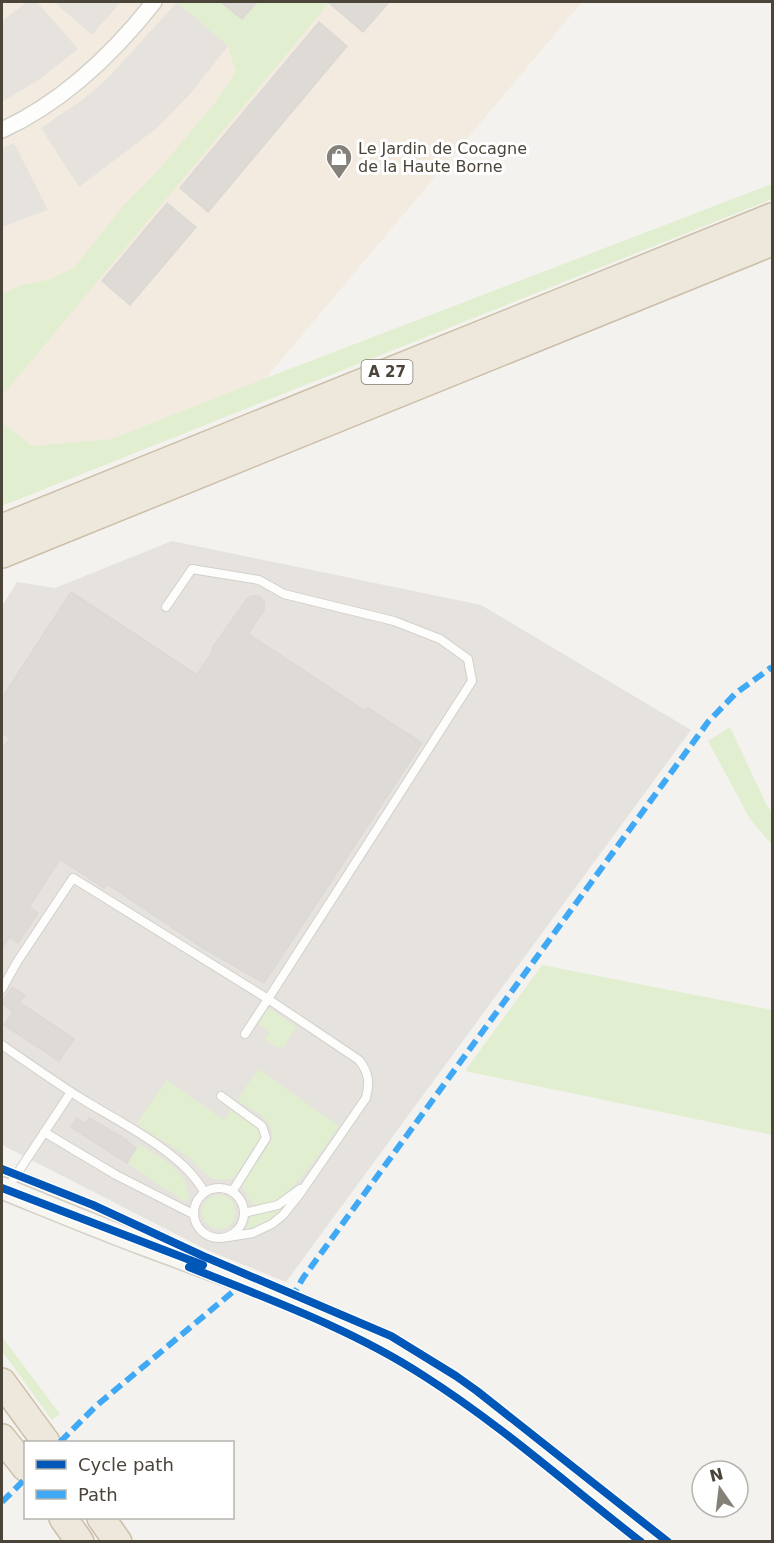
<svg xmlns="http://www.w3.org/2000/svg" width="774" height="1543" viewBox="0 0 774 1543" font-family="'DejaVu Sans',sans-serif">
	<rect width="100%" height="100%" fill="#f4f2ee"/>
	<!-- commercial -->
	<path fill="#f3ebdf" d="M2,2H582L266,378L111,439L32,446L2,422Z"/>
	<!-- industrial -->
	<path fill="#e6e2de" d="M172,541L481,605L691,730L286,1282L207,1250L2,1145V606L17,582L55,588Z"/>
	<!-- green -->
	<path fill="#e1eecf" d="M177,2H221L242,19L257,2H330L2,396V293L23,285L51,279L74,268L123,206L156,173L215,103L236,72L228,46Z
		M772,184V199L2,506V422L32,446L111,439L266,378Z
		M730,727L767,806L772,812V845L750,819L708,741Z
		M542,965L772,1010V1135L465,1071Z
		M271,1009L296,1027L284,1047H276L265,1039L270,1031L258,1024L267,1010Z
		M258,1069L339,1126C323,1147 282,1219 251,1203L242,1186L272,1139C275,1119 251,1109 237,1100Z
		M167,1080L224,1120L231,1110L260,1128L261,1136L234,1178L227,1180L212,1179L187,1156L136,1124Z
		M139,1144C161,1159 189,1169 189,1199L184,1201L127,1163Z
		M202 1212a17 17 0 1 1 34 0a17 17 0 1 1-34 0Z
		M285,1209L266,1223L246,1230L250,1216Z
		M2,1337L60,1414L52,1420L2,1351Z"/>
	<!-- parking -->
	<path fill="#e6e3df" d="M27,2H37L78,49L40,79L2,102V21Z
		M54,2H121L92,35Z
		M177,2L228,46L191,93L157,128L79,187L41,128L82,100L108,78Z
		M14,143L48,210L2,227V148Z
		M89,928L176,984L197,955L259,996L247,1018L270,1031L265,1039L273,1045L224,1120L41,991Z
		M16,1074L38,1088L41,1095V1103L18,1139L12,1136L8,1143L2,1140V1078L10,1083Z"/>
	<!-- building -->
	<path fill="#dedbd6" stroke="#dcd9d4" stroke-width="1.5" d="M221,2H257L242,19Z
		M328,2H389L363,32Z
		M319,22L347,46L208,212L180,188Z
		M167,203L196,227L130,305L102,281Z
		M71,592L197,675L214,649L212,648L247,599L251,596H259L264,601V610L248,634L365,711L367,707L422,743L264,983L203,948L107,884L104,888L60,859L29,907L38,913L18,943L9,937L2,949V747L11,739L2,733V698Z
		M12,987L25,995L19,1002L74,1039L59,1061L4,1025L13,1012L2,1003Z
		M77,1118L86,1124L89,1118L127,1140L126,1141L136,1148L127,1163L71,1127Z"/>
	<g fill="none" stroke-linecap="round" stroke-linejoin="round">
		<!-- service casing -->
		<g stroke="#d2d0cb" stroke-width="10">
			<path id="service" d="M166,607L192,569L259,580L284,594L394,621L440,639L468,659L472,681L268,999L359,1060C369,1073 370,1082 366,1098L299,1195L283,1215L272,1224L253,1233L228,1237
				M2,989L17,962L73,878L268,999L245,1034
				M2,1045C28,1063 55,1082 82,1099C119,1122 184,1153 204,1192
				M221,1096L262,1126L266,1138L232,1192
				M44,1132L116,1175L193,1214
				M194 1213a25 25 0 1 1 50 0a25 25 0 1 1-50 0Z
				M7,1189L71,1092
				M244,1213L278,1205L300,1189"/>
		</g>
		<!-- minor casing -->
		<g stroke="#d2d0cb" stroke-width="18">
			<path id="minor" d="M2,130C63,102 113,54 154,2"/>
		</g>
		<!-- secondary casing -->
		<g stroke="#d3cfc5" stroke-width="24">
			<path id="secondary" d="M2,1188C49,1207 97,1227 145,1245C233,1278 322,1308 404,1355C494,1407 574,1477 655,1542"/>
		</g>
		<!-- motorway casing -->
		<g stroke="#ccbfa9" stroke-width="30">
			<path id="motorway" d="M2,528L772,217
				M2,554L772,242
				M2,1382L46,1442
				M2,1438L26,1468
				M63,1518L80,1542
				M101,1518L118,1542"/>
		</g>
		<!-- service -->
		<use href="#service" stroke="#fdfdfc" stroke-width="8"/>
		<!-- minor -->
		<use href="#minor" stroke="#fdfdfc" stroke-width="15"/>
		<!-- secondary -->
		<use href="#secondary" stroke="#f7f6f1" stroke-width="21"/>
		<!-- motorway -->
		<use href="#motorway" stroke="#ede8db" stroke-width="27"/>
		<!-- quiet -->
		<path stroke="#3fa9f5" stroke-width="6" stroke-dasharray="12 6" stroke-linecap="butt" d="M291,1299L303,1278L708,722L736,693L772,667
			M60,1442L96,1406L241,1285
			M2,1502L26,1478"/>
		<!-- cycleway casing -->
		<g stroke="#fff" stroke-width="11">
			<path id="cycleway" d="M2,1169L93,1205L203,1256L391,1336L456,1376L477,1391L668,1542
				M2,1188L203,1265
				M189,1267C268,1299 352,1329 424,1376C501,1425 569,1486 641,1542"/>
		</g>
		<!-- cycleway -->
		<use href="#cycleway" stroke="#0057b8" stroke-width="8"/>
	</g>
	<!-- icons -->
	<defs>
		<g id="shop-pin" transform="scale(1.35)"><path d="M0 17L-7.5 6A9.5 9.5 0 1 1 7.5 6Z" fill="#868178" stroke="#fff"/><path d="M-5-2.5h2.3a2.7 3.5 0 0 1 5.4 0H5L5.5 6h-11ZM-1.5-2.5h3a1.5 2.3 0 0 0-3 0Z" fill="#fff"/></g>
	</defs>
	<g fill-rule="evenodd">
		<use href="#shop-pin" x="339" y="157"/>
	</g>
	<g text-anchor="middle" stroke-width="6" stroke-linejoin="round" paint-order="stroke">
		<!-- shield labels -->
		<rect fill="#fff" stroke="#817c74" stroke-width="1.5" x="361.5" y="360" width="51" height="24" rx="4.5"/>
		<g font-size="15" font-weight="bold" fill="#4b4439">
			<text x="387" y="377">A 27</text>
		</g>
		<!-- poi labels -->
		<g font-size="16" fill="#4b4439" stroke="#fff" text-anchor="start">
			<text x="358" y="154">Le Jardin de Cocagne<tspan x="358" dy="18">de la Haute Borne</tspan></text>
		</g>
	</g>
	<!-- border -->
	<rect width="774" height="1543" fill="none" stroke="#4b4439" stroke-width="6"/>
	<!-- legend -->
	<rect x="24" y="1441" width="210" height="78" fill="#ffffff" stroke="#b7b4b0" stroke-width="1.5"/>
	<rect x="36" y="1460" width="30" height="9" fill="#0057b8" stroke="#b7b4b0" stroke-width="1.5"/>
	<text x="78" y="1471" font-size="18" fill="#4b4439">Cycle path</text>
	<rect x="36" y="1490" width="30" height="9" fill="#3fa9f5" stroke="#b7b4b0" stroke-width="1.5"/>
	<text x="78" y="1501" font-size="18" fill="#4b4439">Path</text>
	<!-- north arrow -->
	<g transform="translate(720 1489) rotate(346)"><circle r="28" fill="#ffffff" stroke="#b7b4b0" stroke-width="1.5"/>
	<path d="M0-4.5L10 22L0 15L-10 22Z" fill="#868178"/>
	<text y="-9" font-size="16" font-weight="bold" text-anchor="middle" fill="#4b4439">N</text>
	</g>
</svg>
